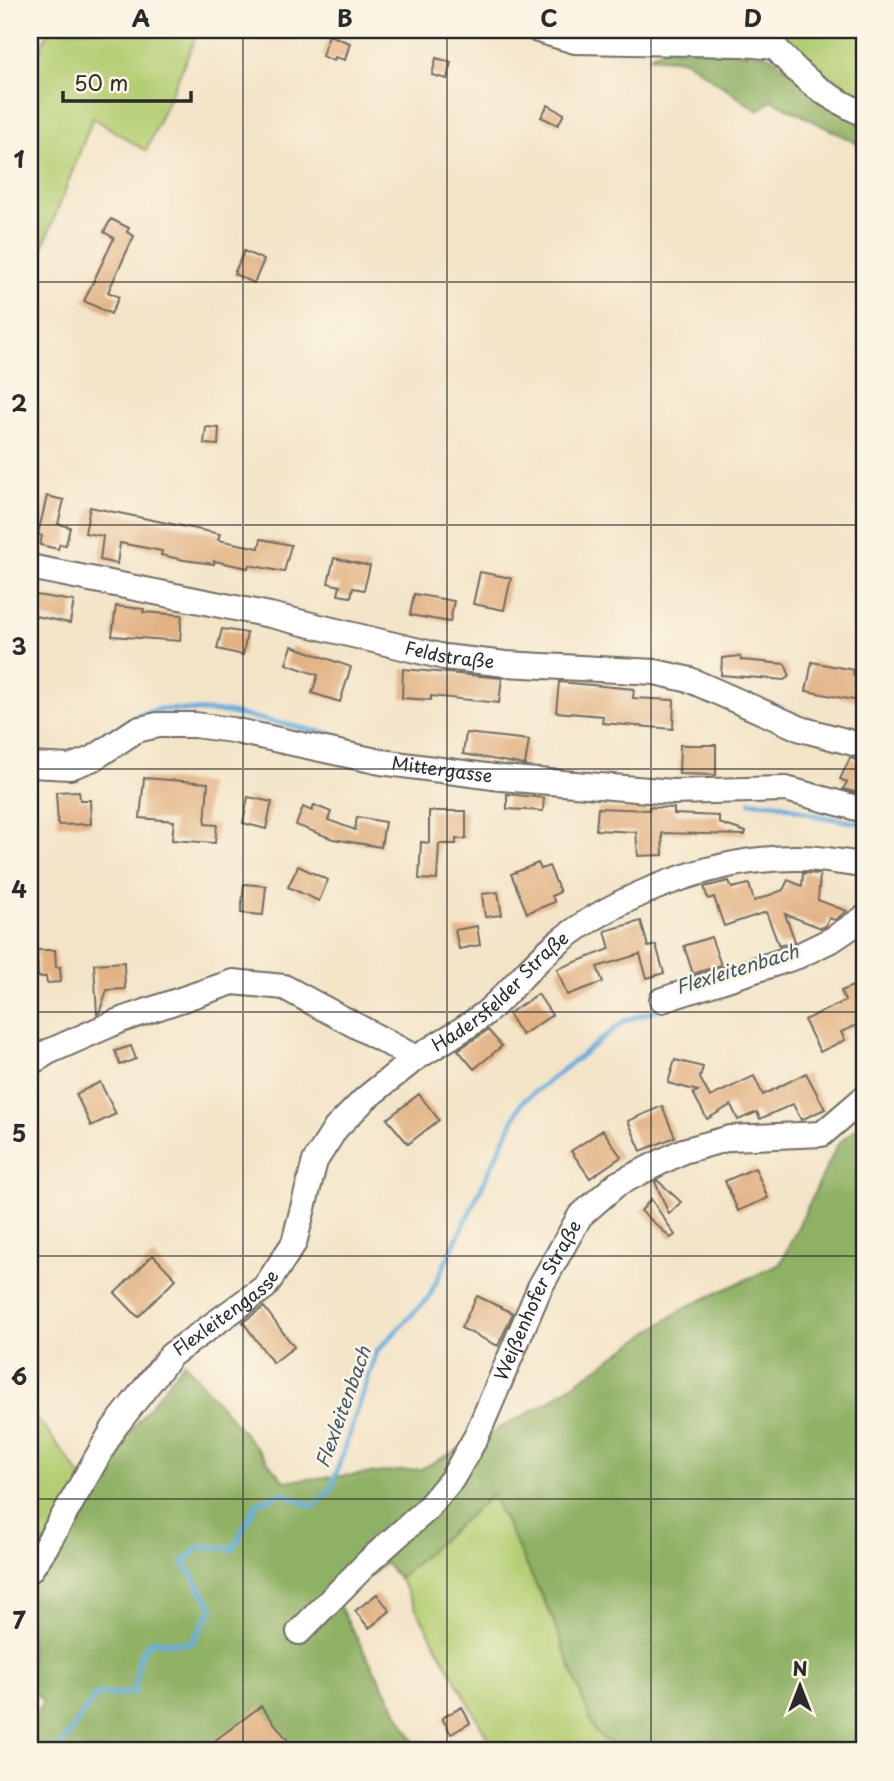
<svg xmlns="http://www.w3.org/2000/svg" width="894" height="1781" viewBox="0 0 894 1781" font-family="'Playpen Sans',sans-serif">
	<rect width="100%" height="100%" fill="#fcf5e5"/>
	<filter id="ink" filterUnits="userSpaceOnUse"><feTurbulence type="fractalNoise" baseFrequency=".0143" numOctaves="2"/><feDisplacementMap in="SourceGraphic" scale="14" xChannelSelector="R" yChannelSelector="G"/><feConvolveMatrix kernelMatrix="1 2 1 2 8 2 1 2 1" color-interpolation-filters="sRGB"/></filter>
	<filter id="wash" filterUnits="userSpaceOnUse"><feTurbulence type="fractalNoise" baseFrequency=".00686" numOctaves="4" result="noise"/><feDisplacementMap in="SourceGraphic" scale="28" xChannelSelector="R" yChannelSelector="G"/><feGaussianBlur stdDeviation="1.57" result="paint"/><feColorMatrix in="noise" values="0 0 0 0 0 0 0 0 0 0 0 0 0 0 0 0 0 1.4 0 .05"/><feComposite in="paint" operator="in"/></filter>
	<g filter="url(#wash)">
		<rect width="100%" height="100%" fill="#f3e4c7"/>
		<!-- green -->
		<path fill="#b4ce73" stroke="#707c4f" stroke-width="2" d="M49,30H199L146,151L93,118L30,281V69Z
			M786,30H864V109L827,88L785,46Z
			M30,1409L88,1485L43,1546L30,1547Z
			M492,1494L551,1615L595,1732L620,1751H495L399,1578Z"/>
		<!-- forest -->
		<path fill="#8fb165" stroke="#5d6e48" stroke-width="2" d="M665,47L768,55L864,121V147L772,100L758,111L685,60L649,57Z
			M864,1122V1751H620L595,1732L551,1615L492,1495L399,1578L385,1563L338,1604L419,1751H30V1725L43,1702L30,1687V1547L43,1545L184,1362L284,1481L421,1469L542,1406L684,1308L780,1264L838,1144Z"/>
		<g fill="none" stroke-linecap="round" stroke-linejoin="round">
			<!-- stream -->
			<path stroke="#67afde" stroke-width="5" d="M81,751L137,716L159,709L226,712L340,736
				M750,802L776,803L818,816L864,824
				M57,1751L96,1695L134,1693L140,1655L151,1641L191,1644L213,1608L183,1562L202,1546L233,1549L256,1504L282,1493L313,1507L331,1489L377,1351L429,1297L522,1102L626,1020L661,1009"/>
		</g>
		<g id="blocks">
			<!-- building -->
			<path fill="#e2b284" d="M329,35L350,43L345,60L335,57L334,61L322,56Z
				M436,58L451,62L447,79L432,75Z
				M548,105L564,114L558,125L541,117Z
				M111,219L129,228L127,232L134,236L108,292L119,297L111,314L84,301L114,238L104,232Z
				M244,251L264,260L254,283L234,274Z
				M206,427L219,428L218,445L204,444Z
				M47,496L64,500L58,524L70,527L66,545L60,544L58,549L40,545L42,536L38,534Z
				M90,507L220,534L218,540L259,548L261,539L291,545L284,572L249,565L248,568L214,561V564L184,560L161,555L162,551L120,543L117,564L100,560L103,536L85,533Z
				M334,558L370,566L364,590L353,588L351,597L338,595L340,586L328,583Z
				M480,572L511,578L504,610L473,604Z
				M30,594L74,601L70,623L30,615Z
				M414,594L454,601L450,622L410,615Z
				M116,606L144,609L143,612L182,615L180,641L112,636Z
				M222,629L247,633L243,655L217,649Z
				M292,646L351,667L340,702L312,693L318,675L286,664Z
				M740,656L741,660L785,664L790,676L784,680L721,675L722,658Z
				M812,662L854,670L853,675L864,678V702L806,691Z
				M403,669L502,678L499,703L431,696V700L402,698Z
				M559,682L634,689L633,698L674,700L673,729L602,723L603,716L556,712Z
				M466,733L529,740L525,765L463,754Z
				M680,745H716V775L679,774Z
				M850,758L864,762V790L862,794L843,789L847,782L840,779Z
				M144,778L208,783L205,824L217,825L215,843L172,840L174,821L140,818Z
				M79,791L80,800H90L91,824L58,825L56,792Z
				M507,794L544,798L543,811L507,809Z
				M248,797L272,802L266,829L243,823Z
				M314,805L331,812L328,820L355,830L357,817L385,822L381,847L333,839L296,825L303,807L312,811Z
				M649,807L674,808V814L719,816V823L746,832L745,835L662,833L663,855L638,856L636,832L596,830L598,808L649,810Z
				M429,811H466V839H456V844H439L437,880L419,879L421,842L429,843Z
				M538,863L541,869L549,866L560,892L552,896L555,902L527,913L511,874Z
				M298,866L328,880L319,901L288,887Z
				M803,873L820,874L818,900L847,911L835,920L829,918L826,926L821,928L785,914L795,941L779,946L766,912L724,926L714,897L708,899L704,887L729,881L732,888L749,884L754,901L783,890L788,880L802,886Z
				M244,884L266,886L263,915L241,913Z
				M498,892L502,915L485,917L482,894Z
				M641,921L648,947L656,945L664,973L647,978L640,954L597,967L603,982L567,995L557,969L610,949L605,931Z
				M477,926L480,945L459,949L455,930Z
				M711,937L721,965L693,974L684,946Z
				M37,950H55L56,967H60L61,982L47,983L46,977H38Z
				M124,962L125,989L107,990L99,1013L97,1014L94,964Z
				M864,981V1022L841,1032L845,1040L820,1052L804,1020L845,1001L841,991Z
				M538,994L552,1015L522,1035L508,1014Z
				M488,1030L502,1046L474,1069L458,1050Z
				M131,1046L136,1059L120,1065L115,1051Z
				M675,1060L703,1067L700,1078L710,1097L754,1076L763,1095L806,1073L825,1109L801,1120L793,1104L760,1119L757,1112L738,1120L731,1105L707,1119L693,1093L698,1091L668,1083Z
				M100,1082L116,1114L91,1126L76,1094Z
				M419,1094L439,1120L408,1144L387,1119Z
				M662,1106L675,1137L641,1151L628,1121Z
				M603,1130L621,1157L590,1178L571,1151Z
				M755,1168L768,1198L738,1211L725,1181Z
				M657,1180L681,1202L669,1214L655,1182Z
				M651,1199L675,1235L671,1238L641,1211Z
				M153,1255L176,1279L138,1317L115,1293Z
				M477,1296L513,1313L498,1346L461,1328Z
				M264,1307L294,1347L273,1363L243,1322Z
				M377,1594L390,1611L369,1628L355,1611Z
				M261,1706L296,1751H201Z
				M462,1707L470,1723L451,1734L442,1718Z"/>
		</g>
	</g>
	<g filter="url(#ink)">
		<use href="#blocks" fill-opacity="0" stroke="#716c62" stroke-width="2"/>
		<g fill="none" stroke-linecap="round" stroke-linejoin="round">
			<!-- minor casing -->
			<g stroke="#716c62" stroke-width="28">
				<g id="minor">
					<path d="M538,30L575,41L743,44L775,47C804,81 825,96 864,114"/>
					<path id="s1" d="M30,567L270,615L444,657L506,664L655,672L690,680L801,729L864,746"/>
					<path id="s2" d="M30,765L70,767L94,758L136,730L158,725H195L232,730L381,762L501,778L673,792L786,789L864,810"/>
					<path d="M662,1000L798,956L833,939L864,918"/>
					<path id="s3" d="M30,1063L48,1052L121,1020L233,982L284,987L416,1058C438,1044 462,1031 483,1015C509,994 529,966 555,945C618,894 719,856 801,858C822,858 843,863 864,865"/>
					<path id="s4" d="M30,1570L45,1548L114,1428L171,1355L265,1287L294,1243L315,1161L336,1128L366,1098L416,1058"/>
					<path id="s5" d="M299,1632L369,1561L425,1511L452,1479L476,1437L540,1287L580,1216L617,1184L683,1151L730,1138L822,1134L864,1098"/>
				</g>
			</g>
			<!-- minor -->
			<use href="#minor" stroke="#fff" stroke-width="24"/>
		</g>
	</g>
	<!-- grid -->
	<path fill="none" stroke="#2b2b2b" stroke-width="2" stroke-opacity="0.55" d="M243,30V1751M447,30V1751M651,30V1751M30,282H864M30,525H864M30,769H864M30,1012H864M30,1256H864M30,1499H864"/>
	<g text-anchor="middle" stroke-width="5" stroke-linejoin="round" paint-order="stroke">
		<!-- street labels -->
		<g font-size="18" fill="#2b2b2b" stroke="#fcf5e5">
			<text dy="6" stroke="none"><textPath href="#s1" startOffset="429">Feldstraße</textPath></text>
			<text dy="6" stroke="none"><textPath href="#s2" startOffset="427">Mittergasse</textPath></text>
			<text dy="6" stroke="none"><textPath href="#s3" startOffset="528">Hadersfelder Straße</textPath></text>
			<text dy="6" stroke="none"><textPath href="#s5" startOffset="415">Weißenhofer Straße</textPath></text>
			<text dy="6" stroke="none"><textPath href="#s4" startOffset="327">Flexleitengasse</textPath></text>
		</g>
		<!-- water labels -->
		<g font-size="19" font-style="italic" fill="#40596a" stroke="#fcf5e5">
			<text transform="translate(737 969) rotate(-17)" y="7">Flexleitenbach</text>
			<text transform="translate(343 1407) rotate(-70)" y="7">Flexleitenbach</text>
		</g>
	</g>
	<!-- margin -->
	<rect width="894" height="1781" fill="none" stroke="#fcf5e5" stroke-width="77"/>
	<!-- north arrow -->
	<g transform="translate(800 1686)" stroke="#fcf5e5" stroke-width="5" paint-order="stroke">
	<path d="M0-5L12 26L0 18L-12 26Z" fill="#2b2b2b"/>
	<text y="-10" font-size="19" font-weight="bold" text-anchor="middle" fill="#2b2b2b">N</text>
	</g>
	<!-- scale -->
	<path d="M63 91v10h128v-10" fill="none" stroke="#2b2b2b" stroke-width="3.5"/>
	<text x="74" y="91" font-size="21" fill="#2b2b2b" stroke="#fcf5e5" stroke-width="5" paint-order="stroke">50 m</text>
	<rect x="38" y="38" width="818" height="1704" fill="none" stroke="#2b2b2b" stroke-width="2.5"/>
	<g font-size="23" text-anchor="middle" font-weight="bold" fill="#2b2b2b">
		<text x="141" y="27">A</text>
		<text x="345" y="27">B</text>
		<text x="549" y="27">C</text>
		<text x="753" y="27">D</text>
		<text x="19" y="168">1</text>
		<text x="19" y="412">2</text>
		<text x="19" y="655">3</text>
		<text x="19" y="898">4</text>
		<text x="19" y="1142">5</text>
		<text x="19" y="1385">6</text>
		<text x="19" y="1629">7</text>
	</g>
</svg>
